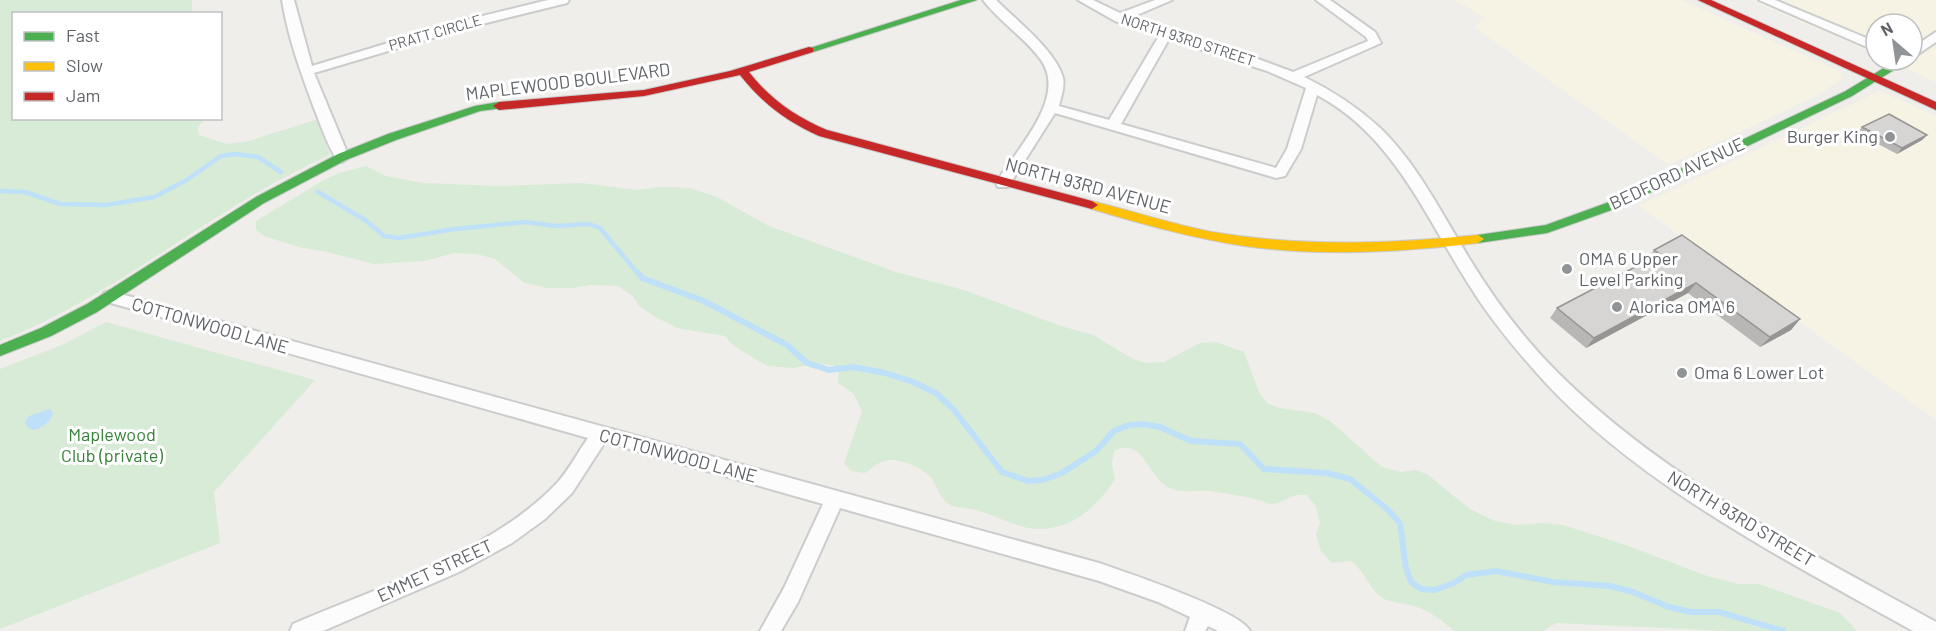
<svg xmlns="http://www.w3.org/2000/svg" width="1936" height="631" viewBox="0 0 1936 631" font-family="Barlow,sans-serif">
	<rect width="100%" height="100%" fill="#efeeea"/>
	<!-- commercial -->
	<path fill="#f7f3e4" d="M1454,0H1681L1841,72L1842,79L1814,97L1669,165L1474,27L1485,17Z
		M1751,0H1936V82L1889,60H1912V24H1876V54Z
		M1880,91L1936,116V420L1639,206Z"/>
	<!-- green -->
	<path fill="#d8ebd6" d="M0,0H192V13L14,14V118L205,119L198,127L199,135L226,144L245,142L318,119L330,155C214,206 119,295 0,341Z
		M366,166L386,176L423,183L498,186L581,183L637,190L659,187L691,188L717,197L769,226L896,272L964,290L1061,326L1093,335L1133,359L1146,363L1164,362L1200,343L1216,342L1244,352L1259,392L1267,403L1279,408L1315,413L1330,421L1382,467L1401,472L1416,470L1428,475L1470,509L1495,521L1517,525L1541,523L1563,525L1626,545L1707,576L1739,584H1759L1840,613L1857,631H1727L1556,623L1543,631H1454C1442,620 1429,611 1414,606C1403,602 1391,604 1381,597C1369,588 1364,570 1351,561L1332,563L1321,551L1316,534L1320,523L1316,507L1307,495C1291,493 1287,502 1272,504C1268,504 1263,501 1259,500C1243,496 1226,493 1209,491C1197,490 1184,493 1172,489C1148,481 1145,435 1114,451L1112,463L1115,479C1098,506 1072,530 1037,529C1018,528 998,517 980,511C970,507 958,510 949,504C939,498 938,486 931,478C922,467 897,457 884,461C877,463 871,469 865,473L851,471L844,463L862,412L854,394L838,383L839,373L833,365L816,364L793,368L767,366L734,346L725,336L677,328L652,315L639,306L633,296L618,286L591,285L572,288H546L523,282L495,259L477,254L454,253L425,261L374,264L323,251L302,248L264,236L256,230V221L324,180L339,173Z
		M106,322L315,380L214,492L220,543L0,629V369L64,344Z"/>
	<!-- water -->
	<path fill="#bfe0f9" d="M50,409L53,413C51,424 30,439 25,422L29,416Z"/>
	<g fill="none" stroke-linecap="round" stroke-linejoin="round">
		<!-- stream-far1 -->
		<path stroke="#bfe0f9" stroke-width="4.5" d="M0,191L25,192L60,204L106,205L154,197L185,181L221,156L235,154L258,157L281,172
			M318,192L365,220L384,236L399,238L455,229L525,222L556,226L589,224L600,228L639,275"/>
		<!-- stream -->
		<path stroke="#bfe0f9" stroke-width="6" d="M638,273L642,278L704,301L787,345L807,363L829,370L853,367L885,373L913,382L936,393L954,410L1002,472L1028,481L1043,480L1062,473L1096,451L1114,431L1129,425L1143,424L1160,427L1191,441L1240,444L1264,469L1327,473L1350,479L1386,508L1400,523L1406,569L1411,582L1421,589L1435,590L1454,583L1466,575L1496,571L1553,582L1610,586L1633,592L1669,607L1691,612H1719L1783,631"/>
		<!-- street casing -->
		<g stroke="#cbcccc" stroke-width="4">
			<path id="street" d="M282,0H294L312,66L458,22L548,0H569L567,3L466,28L314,73L349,157L342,162L337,160C327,144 321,126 314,108C301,73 288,38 282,0Z
				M983,0H996C1016,20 1056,51 1063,78C1065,87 1061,97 1059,106L1109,120L1159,36L1115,21L1078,0H1093L1120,13L1155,0H1172L1130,18L1247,55L1293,72L1368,41L1366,37L1316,0H1330L1375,32L1381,43L1304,77C1331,90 1356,106 1379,127C1417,163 1442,214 1469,258C1494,299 1523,338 1558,373C1666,480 1804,549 1936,622V631H1913C1788,561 1641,487 1543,380C1518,352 1493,323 1473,291C1427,221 1395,136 1317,95L1301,149L1285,176L1276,178L1055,113L1008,187H998L996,183C1015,151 1068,98 1041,60C1025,38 1000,22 983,0ZM1169,39L1267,71L1306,88L1287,149L1276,168L1121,124Z
				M1759,0H1775L1876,42V51Z
				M1936,32V42L1912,58V48Z
				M110,291L1099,563C1125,572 1242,611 1250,631H1218L1208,626L1205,631H1185L1190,617L1158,602L1099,581L840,508L798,602L781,631H760L784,588L823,504L605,442L572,493L545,519L512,543L459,572L323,631H290L293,624C379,587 492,552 557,483C569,470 578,452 588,438L104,301L102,297L104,293Z"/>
		</g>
		<!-- fast casing -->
		<g stroke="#cacacb" stroke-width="2">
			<path id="fast" d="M961,0H977L813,52H805L804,50Z
				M1897,60H1910L1852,96L1620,207L1547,233L1478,243L1472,239L1478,235L1546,225L1612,201L1844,92Z
				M499,102L505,106L503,108L480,111L396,140L346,160L264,203L97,312L51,336L0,356V345L41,328L87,304L256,197L338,154L388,134L475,106Z"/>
		</g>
		<!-- slow casing -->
		<g stroke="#cacacb" stroke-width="2">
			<path id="slow" d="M1092,201C1132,211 1172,224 1212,232C1301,247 1389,244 1478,235L1484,239L1478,243C1400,252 1322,257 1244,246C1191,238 1139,223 1088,208L1086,205L1088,202Z"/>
		</g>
		<!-- jam casing -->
		<g stroke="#cacacb" stroke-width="2">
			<path id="jam" d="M1698,0H1711L1936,102V110Z
				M809,47L813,48V52L749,72C770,99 796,117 827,130L1092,201L1098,205L1092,209L819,136C787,122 762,103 740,75L644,96L499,110L493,106L499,102L644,90L730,71Z"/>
		</g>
		<!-- street -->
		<use href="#street" fill="#fdfcfc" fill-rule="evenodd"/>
		<!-- fast -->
		<use href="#fast" fill="#4caf50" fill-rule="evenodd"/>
		<!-- slow -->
		<use href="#slow" fill="#ffc107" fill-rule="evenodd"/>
		<!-- jam -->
		<use href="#jam" fill="#c62828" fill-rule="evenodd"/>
	</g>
	<!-- wall -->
	<path fill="#b8b7b5" d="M1862,127L1927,135L1922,140L1897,154L1857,133Z
		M1654,250L1800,319L1791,330L1760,347L1688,293L1586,348L1550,318L1557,308L1647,261H1646Z"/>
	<!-- shaded-wall -->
	<path fill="#969594" d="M1927,135L1922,140L1897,154L1902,148Z
		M1696,283L1688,293L1586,348L1594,338Z
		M1800,319L1791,330L1760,347L1770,337Z"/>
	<!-- building -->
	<path fill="#d6d5d3" stroke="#969594" stroke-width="1.5" d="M1889,114L1927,135L1902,148L1862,127Z
		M1682,235L1800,319L1770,337L1696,283L1594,338L1557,308L1660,254L1654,250Z"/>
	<!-- markers -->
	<g fill="#919496" stroke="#fff" stroke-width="2">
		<circle cx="1890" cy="137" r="6"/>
		<circle cx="1567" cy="269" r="6"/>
		<circle cx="1617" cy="307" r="6"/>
		<circle cx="1682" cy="373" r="6"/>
	</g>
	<g text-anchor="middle" stroke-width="6" stroke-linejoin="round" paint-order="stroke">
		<!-- far-street labels -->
		<g font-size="15" fill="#5f6368" stroke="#fff">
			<text transform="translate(435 33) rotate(-16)" y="5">PRATT CIRCLE</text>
			<text transform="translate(1188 40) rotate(18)" y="5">NORTH 93RD STREET</text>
		</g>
		<!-- street labels -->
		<g font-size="18" fill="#5f6368" stroke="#fff">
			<text transform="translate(568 82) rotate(-7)" y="6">MAPLEWOOD BOULEVARD</text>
			<text transform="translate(1677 174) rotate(-25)" y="6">BEDFORD AVENUE</text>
			<text transform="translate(1088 186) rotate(15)" y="6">NORTH 93RD AVENUE</text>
			<text transform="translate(210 326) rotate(16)" y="6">COTTONWOOD LANE</text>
			<text transform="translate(678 456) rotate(15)" y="6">COTTONWOOD LANE</text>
			<text transform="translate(1741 519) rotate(31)" y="6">NORTH 93RD STREET</text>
			<text transform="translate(435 571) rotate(-25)" y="6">EMMET STREET</text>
		</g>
		<!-- poi labels -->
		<g font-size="18" fill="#5f6368" stroke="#fff" text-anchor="start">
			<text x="1878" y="143" text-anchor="end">Burger King</text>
			<text x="1579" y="265">OMA 6 Upper<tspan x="1579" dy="21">Level Parking</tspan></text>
			<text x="1629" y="313">Alorica OMA 6</text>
			<text x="1694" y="379">Oma 6 Lower Lot</text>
		</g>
		<!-- park labels -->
		<g font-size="18" fill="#348238" stroke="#fff">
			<text x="112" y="441">Maplewood<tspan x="112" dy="21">Club (private)</tspan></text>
		</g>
	</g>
	<!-- legend -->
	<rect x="12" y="12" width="210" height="108" fill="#ffffff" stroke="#bfc1c3" stroke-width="1.5"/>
	<rect x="24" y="32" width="30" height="9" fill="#4caf50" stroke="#bfc1c3" stroke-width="1.5"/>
	<text x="66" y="42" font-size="18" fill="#5f6368">Fast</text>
	<rect x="24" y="62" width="30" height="9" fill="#ffc107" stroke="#bfc1c3" stroke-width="1.5"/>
	<text x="66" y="72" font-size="18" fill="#5f6368">Slow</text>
	<rect x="24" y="92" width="30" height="9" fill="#c62828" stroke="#bfc1c3" stroke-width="1.5"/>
	<text x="66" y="102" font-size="18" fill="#5f6368">Jam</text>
	<!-- north arrow -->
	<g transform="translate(1894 42) rotate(331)"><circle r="28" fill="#ffffff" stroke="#bfc1c3" stroke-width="1.5"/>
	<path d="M0-4.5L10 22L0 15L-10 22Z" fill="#919496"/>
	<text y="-9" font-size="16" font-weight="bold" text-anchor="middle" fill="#5f6368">N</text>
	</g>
</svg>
